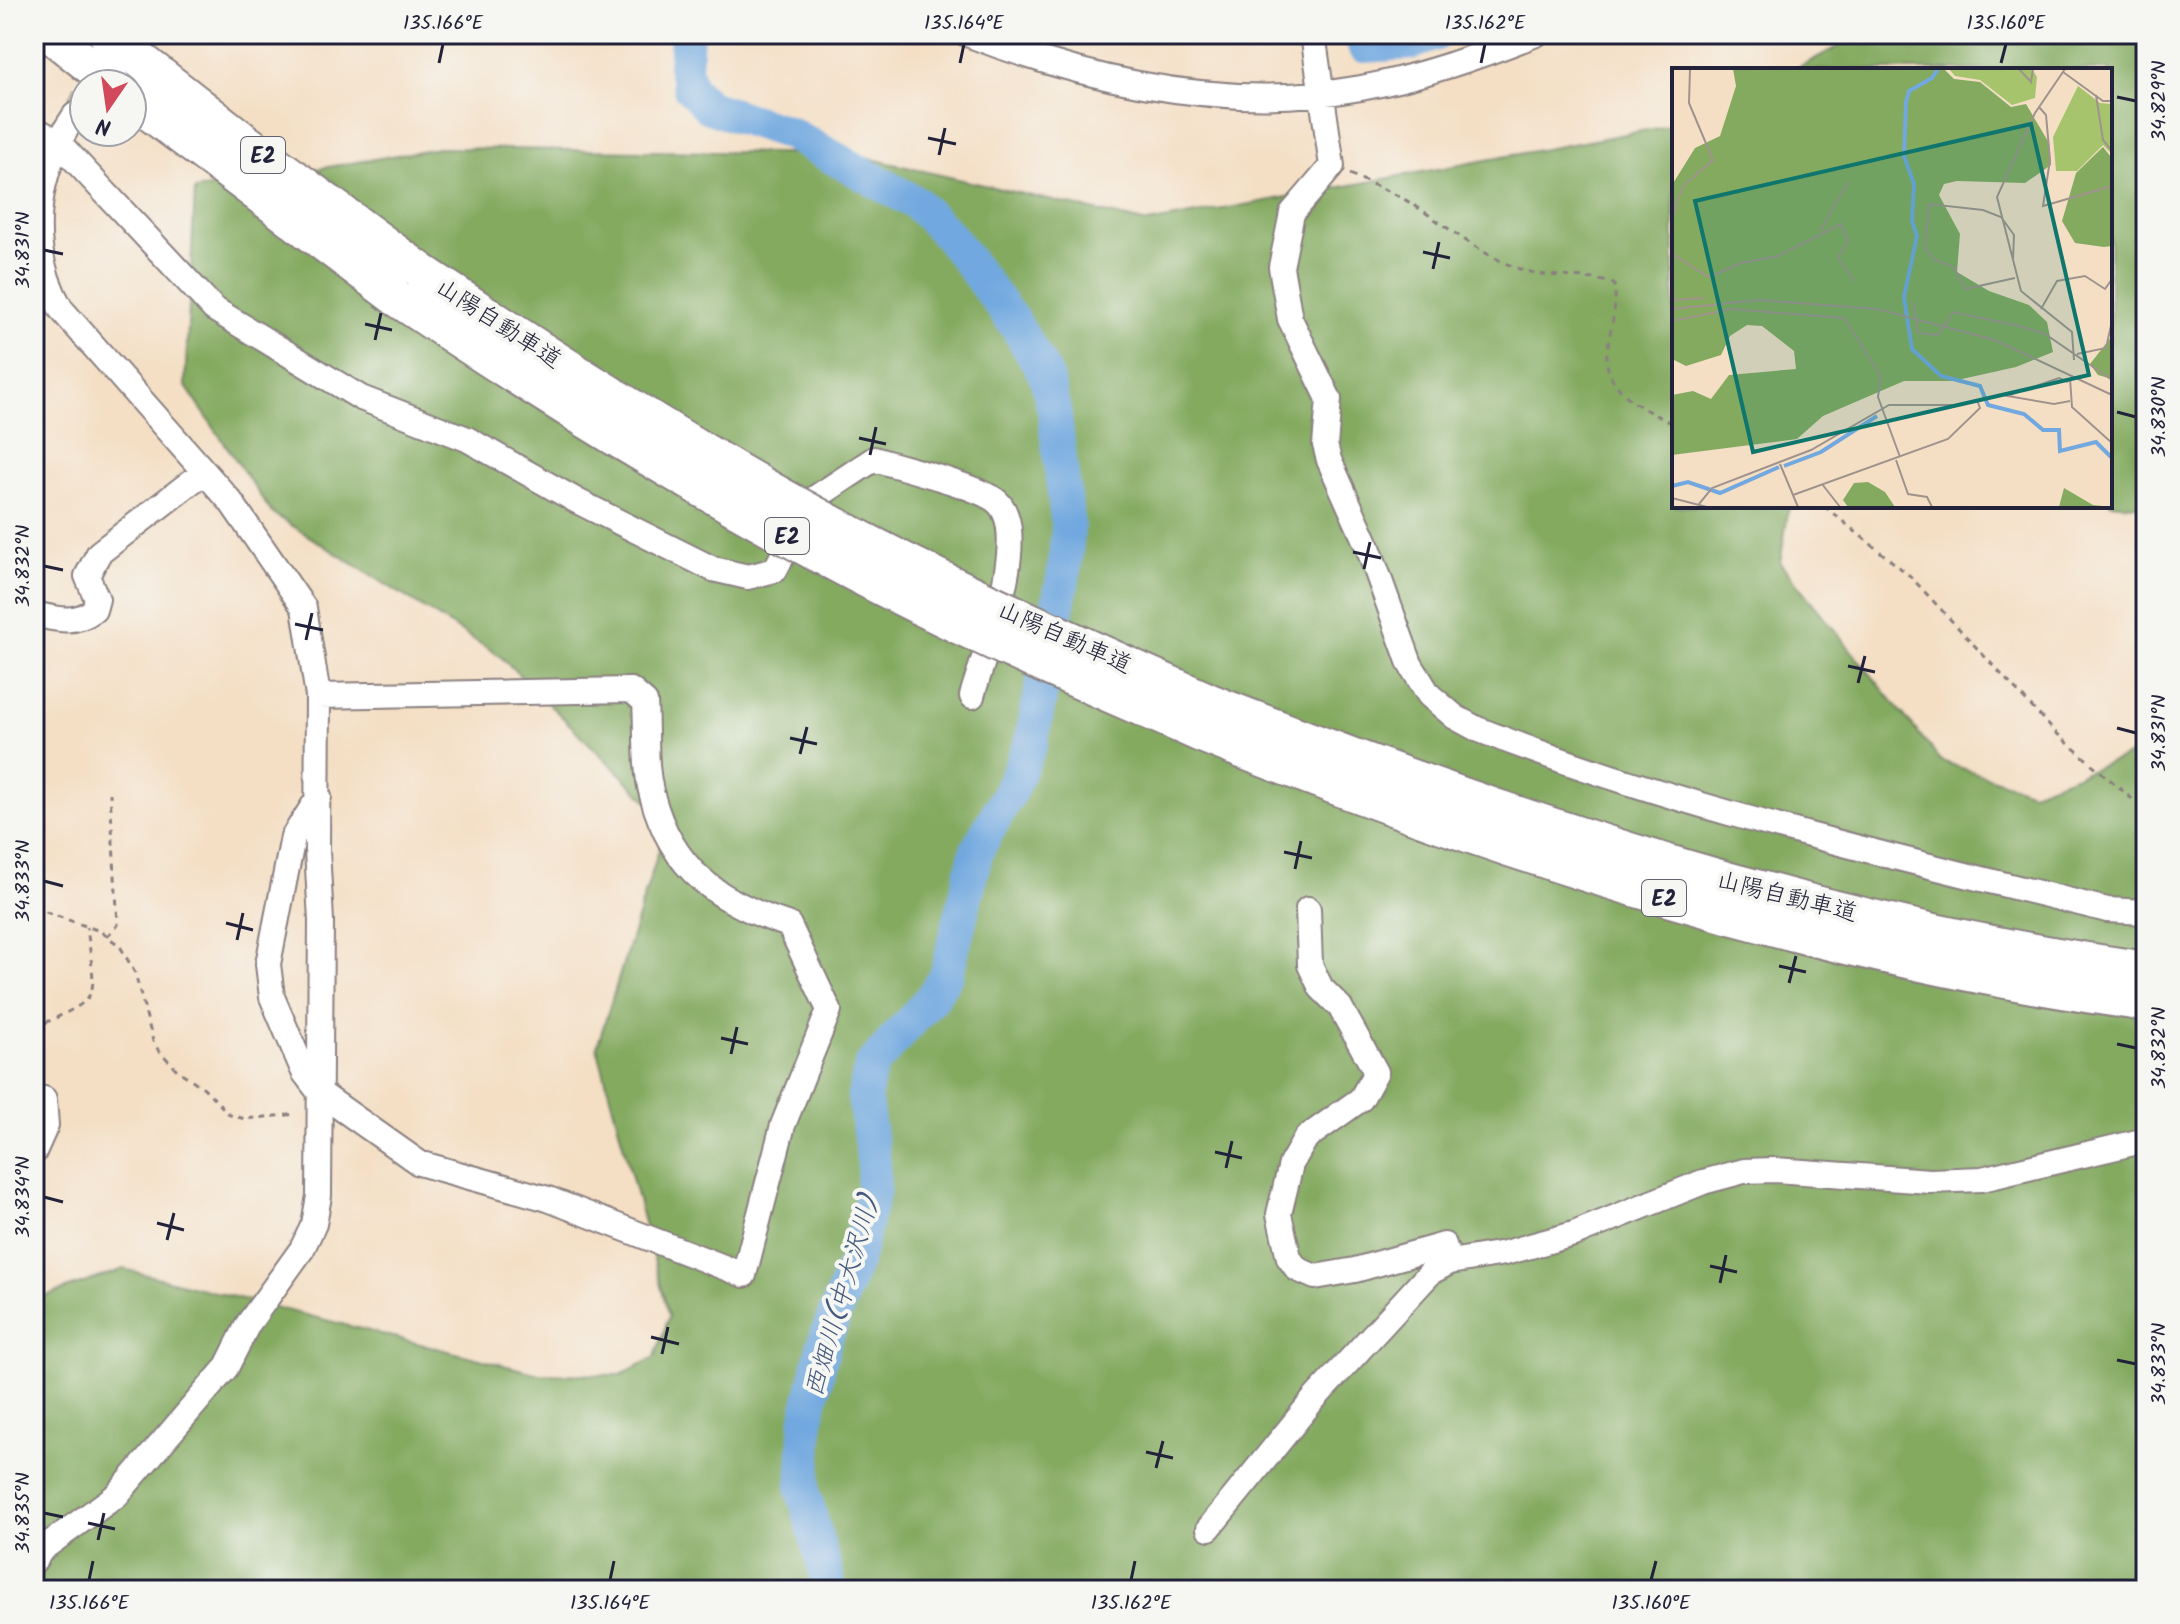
<svg xmlns="http://www.w3.org/2000/svg" width="2180" height="1624" viewBox="0 0 2180 1624" font-family="Kalam,'Klee One',sans-serif">
	<rect width="100%" height="100%" fill="#f6f6f2"/>
	<filter id="ink" filterUnits="userSpaceOnUse"><feTurbulence type="fractalNoise" baseFrequency=".0125" numOctaves="2"/><feDisplacementMap in="SourceGraphic" scale="16" xChannelSelector="R" yChannelSelector="G"/><feConvolveMatrix kernelMatrix="1 2 1 2 8 2 1 2 1" color-interpolation-filters="sRGB"/></filter>
	<filter id="wash" filterUnits="userSpaceOnUse"><feTurbulence type="fractalNoise" baseFrequency=".006" numOctaves="4" result="noise"/><feDisplacementMap in="SourceGraphic" scale="32" xChannelSelector="R" yChannelSelector="G"/><feGaussianBlur stdDeviation="1.8" result="paint"/><feColorMatrix in="noise" values="0 0 0 0 0 0 0 0 0 0 0 0 0 0 0 0 0 1.4 0 .05"/><feComposite in="paint" operator="in"/></filter>
	<g filter="url(#wash)">
		<rect width="100%" height="100%" fill="#f4dfc5"/>
		<!-- forest -->
		<path fill="#84aa60" stroke="#53664e" stroke-width="2" d="M1863,34H2146V506L2110,503V70H1793Z
			M1674,125V506H1789L1780,563L1941,761L2032,792L2146,749V1590H34V1300L124,1269L539,1374L621,1375L655,1357L669,1316L597,1047L668,821L500,656L272,513L185,385L195,190L438,148L850,154L1148,223Z"/>
		<g fill="none" stroke-linecap="round" stroke-linejoin="round">
			<!-- river -->
			<path stroke="#71a8df" stroke-width="34" d="M687,34L685,69L690,88L709,107L789,133L916,203L950,237L1015,324L1045,374L1054,410L1068,527L1064,573L1031,743L1010,791L977,850L947,973L933,996L871,1066L864,1096L874,1164L873,1193L857,1256L824,1343L807,1418L803,1490L827,1577V1590
				M1364,46L1411,43L1436,34"/>
		</g>
	</g>
	<g filter="url(#ink)">
		<g fill="none" stroke-linecap="round" stroke-linejoin="round">
			<!-- minor-tunnel -->
			<path stroke="#cab9a9" stroke-width="24" stroke-dasharray="24 12" stroke-linecap="butt" d="M75,115L84,96"/>
			<!-- minor casing -->
			<g stroke="#8b8080" stroke-width="28">
				<path id="minor" d="M967,34C1091,82 1228,112 1361,88C1421,77 1480,56 1536,34
					M1313,34L1332,166L1292,213L1281,267L1290,319L1329,399L1325,445L1329,460L1368,547L1410,664L1429,695L1455,717L1477,729C1681,809 1895,857 2107,910L2146,912
					M34,129L57,141L214,309L361,398L467,439L577,501L713,569L748,577L775,570L812,500L874,459C906,469 966,483 992,498C1037,523 983,656 972,696
					M34,614C57,619 74,625 94,610L97,599L87,576L99,553L204,472
					M318,696L631,690L645,702C647,731 644,767 652,795C672,871 719,902 789,925L829,1010L783,1125L744,1275L548,1199L419,1163L320,1093L304,1072L272,997L268,964L293,837L319,797
					M1308,909L1310,965L1321,988L1340,1007L1376,1072L1361,1099L1306,1138L1291,1164L1279,1214L1289,1258L1297,1269L1315,1277L1355,1270L1444,1245L1450,1262
					M34,1097L44,1099L46,1125L34,1152
					M1209,1528L1313,1400L1431,1272L1450,1262L1505,1253L1574,1234L1703,1182L1744,1171L1775,1170L1930,1181L1982,1179L2146,1140
					M34,1561L42,1549L117,1495L226,1368L248,1324L302,1249L314,1224L319,1196L321,921L317,850L318,696L304,608L231,502L61,309C25,247 35,173 75,115"/>
			</g>
			<!-- highway casing -->
			<g stroke="#8b8080" stroke-width="40">
				<path id="highway" d="M50,34L113,84
					M107,34L244,141L422,272
					M132,99L397,298
					M1212,703C1515,821 1823,925 2146,970
					M1199,733C1505,856 1819,958 2146,1003"/>
			</g>
			<!-- path -->
			<path stroke="#8b8080" stroke-width="3" stroke-dasharray="6 6" stroke-linecap="butt" d="M1350,174C1372,185 1396,193 1417,207C1449,228 1480,254 1517,268C1548,280 1582,273 1614,284C1618,308 1610,328 1607,352C1602,389 1645,411 1674,424
				M1824,506L1910,576L2054,731L2146,811
				M34,908L100,931L120,946L135,973L154,1045L177,1070L204,1088L230,1115L245,1119L297,1114
				M107,936L118,925L110,793
				M34,1028C104,995 96,1004 87,927"/>
			<!-- minor -->
			<use href="#minor" stroke="#fff" stroke-width="24"/>
			<!-- highway -->
			<use href="#highway" stroke="#fff" stroke-width="36"/>
			<!-- highway-bridge casing -->
			<g stroke="#8b8080" stroke-width="40" stroke-linecap="butt">
				<path id="highway-bridge" d="M422,272C539,350 658,427 781,496C920,574 1067,638 1212,703
					M397,298C585,424 779,541 983,637C1055,671 1127,701 1199,733"/>
			</g>
			<!-- highway-bridge -->
			<use href="#highway-bridge" stroke="#fff" stroke-width="36"/>
		</g>
	</g>
	<!-- ticks -->
	<path fill="none" stroke="#22223b" stroke-width="3" d="M439,63L443,44M960,63L964,44M1481,63L1485,44M2001,63L2006,44M2117,97L2136,101M928,138L956,144M939,155L945,128M44,250L63,254M1423,252L1450,258M1433,269L1439,242M365,324L392,330M375,340L381,313M2117,412L2136,417M859,438L886,444M870,455L876,427M1353,552L1381,558M44,566L63,570M1364,569L1370,542M295,624L323,630M306,640L312,613M1848,666L1875,672M1858,683L1865,656M2117,728L2136,733M790,738L817,744M800,754L807,727M1284,852L1312,858M1295,869L1301,841M44,881L63,886M226,923L253,930M237,940L243,913M1779,966L1806,972M1789,983L1796,956M721,1038L748,1044M2117,1044L2136,1048M731,1054L737,1027M1215,1152L1242,1158M1226,1168L1232,1141M44,1197L63,1202M157,1223L184,1230M167,1240L174,1213M1710,1266L1737,1272M1720,1283L1726,1255M651,1337L679,1344M662,1354L668,1327M2117,1360L2136,1364M1146,1452L1173,1458M1156,1468L1163,1441M44,1513L63,1517M88,1523L115,1529M98,1540L104,1513M89,1580L93,1561M610,1580L614,1561M1131,1580L1135,1561M1651,1580L1656,1561"/>
	<g text-anchor="middle" stroke-width="8" stroke-linejoin="round" paint-order="stroke">
		<!-- shield labels -->
		<g fill="#f6f6f2" stroke="#626272" stroke-width="2">
			<rect x="241" y="137" width="44" height="36" rx="6"/>
			<rect x="765" y="518" width="44" height="36" rx="6"/>
			<rect x="1642" y="880" width="44" height="36" rx="6"/>
		</g>
		<g font-size="22" font-weight="bold" fill="#22223b">
			<text x="263" y="163">E2</text>
			<text x="787" y="544">E2</text>
			<text x="1664" y="906">E2</text>
		</g>
		<!-- street labels -->
		<g font-size="24" fill="#22223b" stroke="#f6f6f2">
			<text transform="translate(499 323) rotate(33)" y="8">山陽自動車道</text>
			<text transform="translate(1065 637) rotate(24)" y="8">山陽自動車道</text>
			<text transform="translate(1787 896) rotate(14)" y="8">山陽自動車道</text>
		</g>
		<!-- water labels -->
		<g font-size="26" font-style="italic" fill="#42587d" stroke="#f6f6f2">
			<text transform="translate(841 1296) rotate(-74)" y="9">西畑川(中大沢川)</text>
		</g>
	</g>
	<!-- overview -->
	<g transform="translate(1672 68)">
		<rect width="440" height="440" fill="#f4dfc5"/>
		<path d="M277,1H360L365,9L363,30L340,37L308,12L283,8ZM406,18L428,35L440,36V86L431,77L405,103H384L381,69Z" fill="#a5c46c"/>
		<path d="M61,1H272L282,11L308,14L339,39L354,36L377,75L379,97L353,115L285,113L272,116L267,127L288,166L285,204L317,223L357,237L375,254L381,284L344,299L281,313H232L151,348L125,371L0,387V327L21,323L39,331L57,307L124,301L122,283L90,258L75,257L58,268L49,287L14,298L0,291V117L23,80L48,68L64,18ZM431,79L439,89L440,115V178L432,179L403,175L390,153L404,105ZM440,268V311L426,307L418,296ZM196,414L213,424L223,439H176L171,432L182,415ZM392,420L421,437L440,439H387Z" fill="#84aa60"/>
		<path fill="none" stroke="#71a8df" stroke-width="4" d="M266,1L260,10L237,23L234,34L232,88L242,116L240,153L245,168L232,229L240,281L269,308L308,318L316,337L352,346L371,362H387L388,383L424,374L440,390M112,398L149,384L205,348M0,418L16,414L48,425L107,399"/>
		<path fill="none" stroke="#a0938e" stroke-width="2" d="M347,1L359,14L361,1M393,1L363,45L325,129L349,223L400,264L402,292M391,4L431,33H440M424,27L431,72L440,83M367,39L374,47L378,92L371,138L440,118M0,150L11,118L41,92L17,35L18,1M148,163L176,114M0,186L37,209L69,195L106,188L169,156L176,173L166,190L183,213M341,192L342,167L329,149L311,142L257,136L253,180L263,192L282,199L293,221L343,210M0,232L32,230M242,234L246,265L266,267L281,244L347,258L373,266L440,312M0,241L87,232L205,241L323,272L440,327M369,241L385,213L413,208L433,221L440,211M0,253L59,241L172,250L209,308L206,329L228,389M405,286L434,280L440,253M398,310L400,339L440,375M338,327L387,310L396,314M224,392L236,426L255,429L260,439M108,396L126,439M150,416L168,439M121,427L276,371L308,340L305,332M0,430L35,439M27,436L40,420L139,382L217,337H283L330,327L382,336L398,333"/>
		<path fill="#0f766e" fill-opacity="0.15" stroke="#0f766e" stroke-width="4" d="M359,56L417,307L81,384L23,133Z"/>
		<rect width="440" height="440" fill="none" stroke="#22223b" stroke-width="4"/>
	</g>
	<!-- margin -->
	<rect width="2180" height="1624" fill="none" stroke="#f6f6f2" stroke-width="88"/>
	<!-- north arrow -->
	<g transform="translate(108 108) rotate(193)"><circle r="38" fill="#f6f6f2" stroke="#a1a1a9" stroke-width="2"/>
	<path d="M0-6L14 30L0 20L-14 30Z" fill="#d1495b"/>
	<text y="-12" font-size="22" font-weight="bold" text-anchor="middle" fill="#22223b">N</text>
	</g>
	<rect x="44" y="44" width="2092" height="1536" fill="none" stroke="#22223b" stroke-width="3"/>
	<g font-size="20" text-anchor="middle" fill="#22223b">
		<text x="443" y="29">135.166°E</text>
		<text x="964" y="29">135.164°E</text>
		<text x="1485" y="29">135.162°E</text>
		<text x="2006" y="29">135.160°E</text>
		<text transform="translate(2158 101) rotate(-90)" y="7">34.829°N</text>
		<text transform="translate(22 250) rotate(-90)" y="7">34.831°N</text>
		<text transform="translate(2158 417) rotate(-90)" y="7">34.830°N</text>
		<text transform="translate(22 566) rotate(-90)" y="7">34.832°N</text>
		<text transform="translate(2158 733) rotate(-90)" y="7">34.831°N</text>
		<text transform="translate(22 881) rotate(-90)" y="7">34.833°N</text>
		<text transform="translate(2158 1048) rotate(-90)" y="7">34.832°N</text>
		<text transform="translate(22 1197) rotate(-90)" y="7">34.834°N</text>
		<text transform="translate(2158 1364) rotate(-90)" y="7">34.833°N</text>
		<text transform="translate(22 1513) rotate(-90)" y="7">34.835°N</text>
		<text x="89" y="1609">135.166°E</text>
		<text x="610" y="1609">135.164°E</text>
		<text x="1131" y="1609">135.162°E</text>
		<text x="1651" y="1609">135.160°E</text>
	</g>
</svg>
